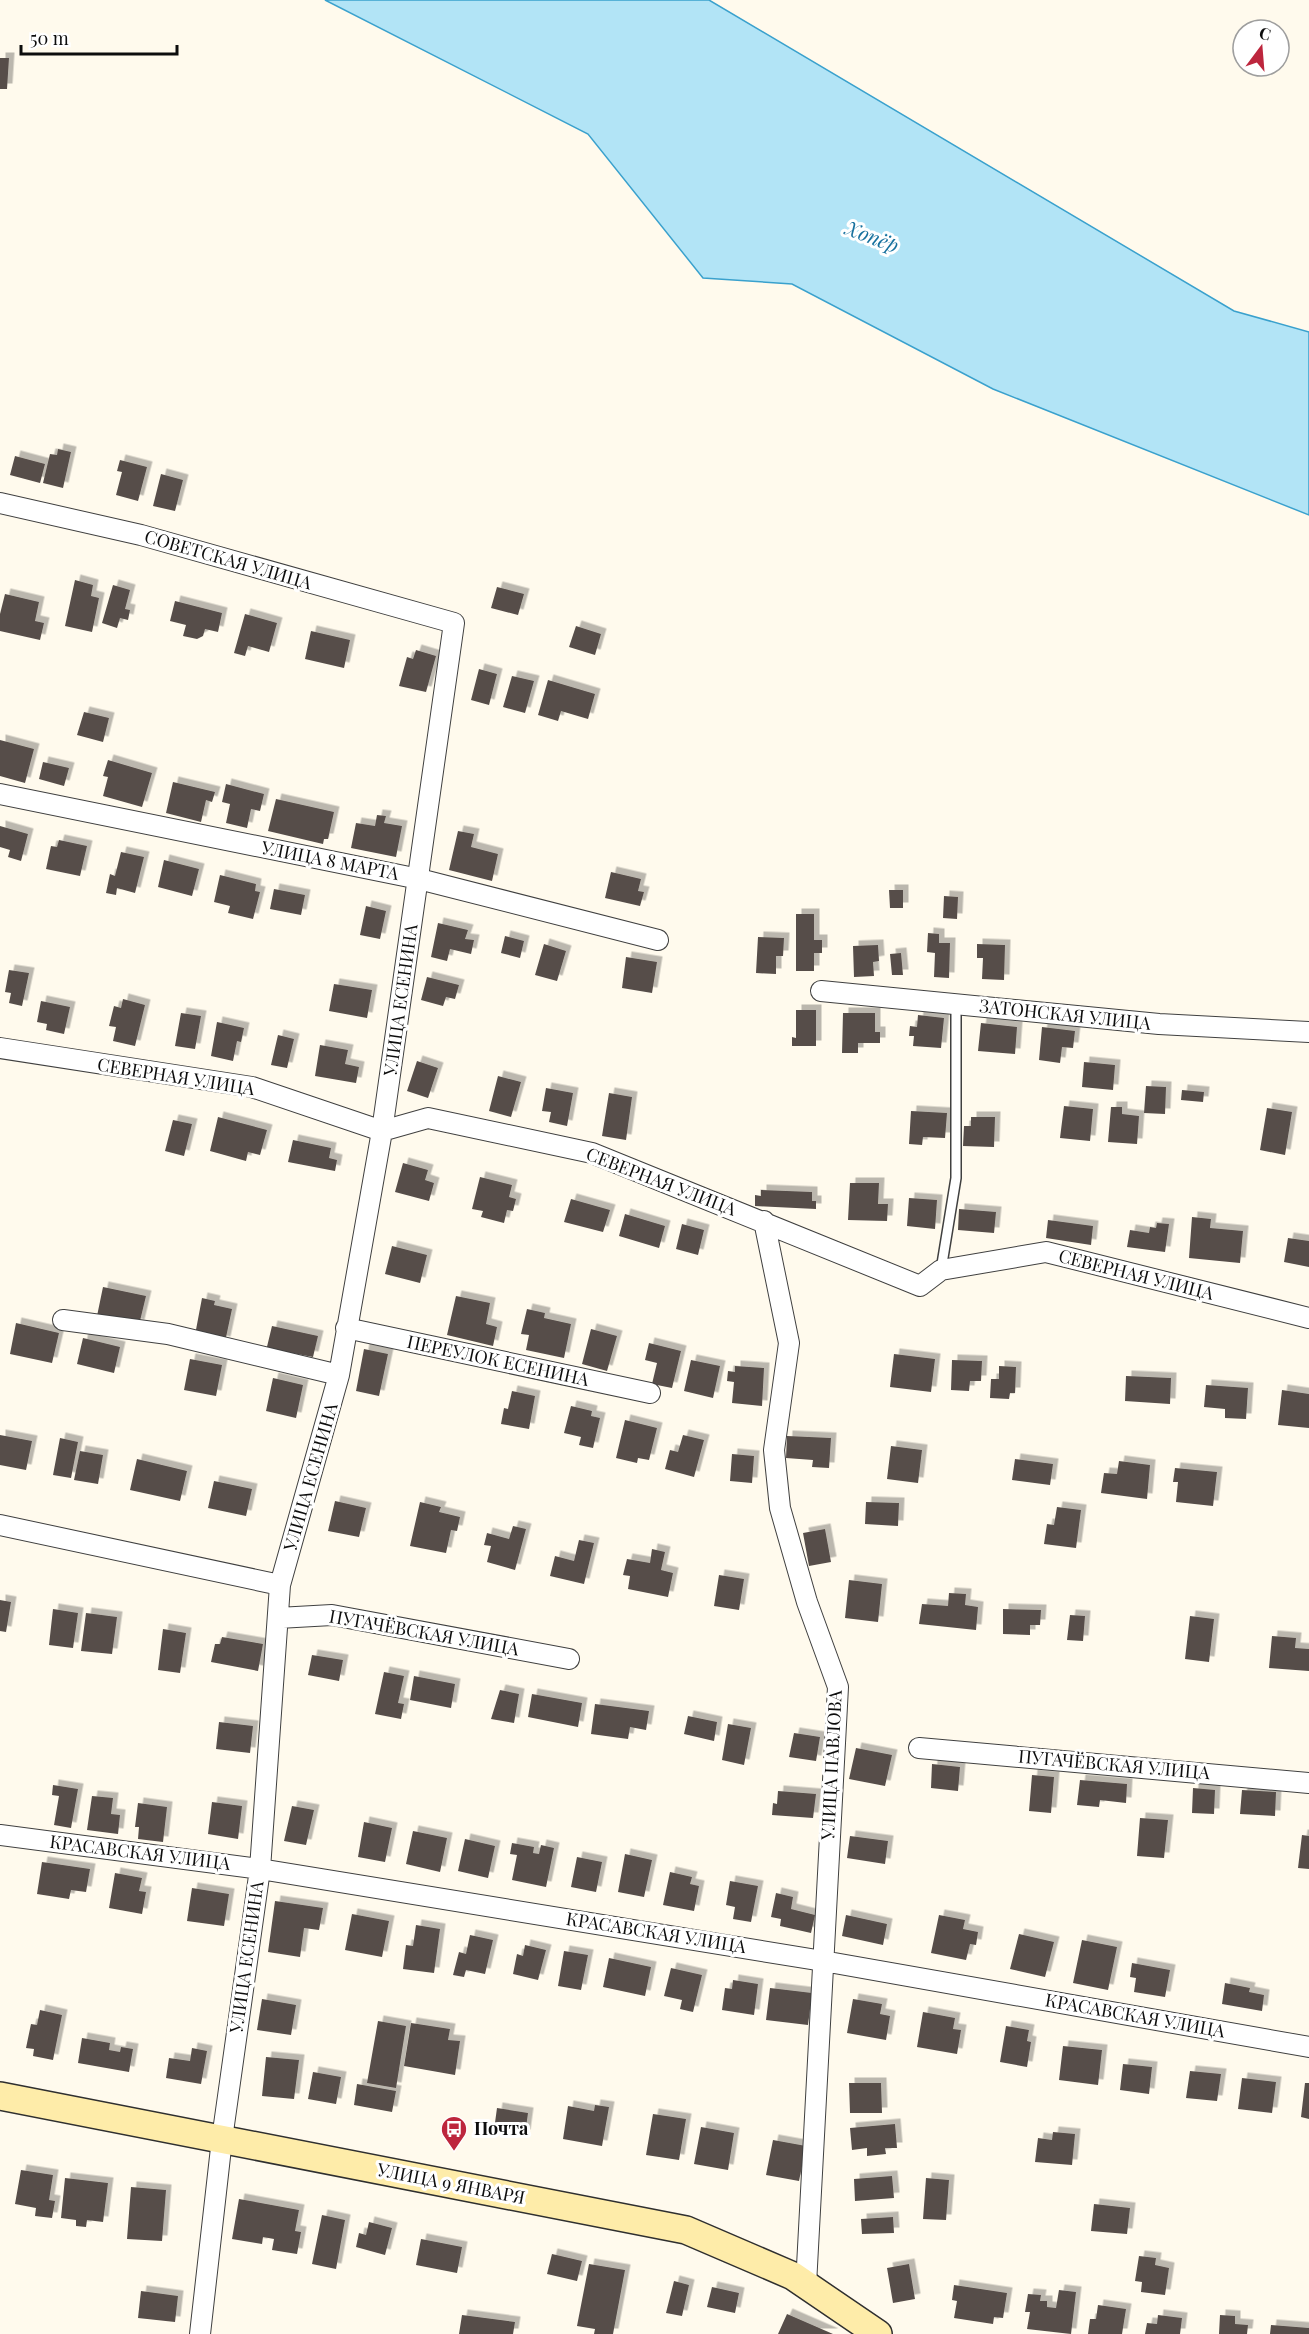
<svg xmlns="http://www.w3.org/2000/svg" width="1309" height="2334" viewBox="0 0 1309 2334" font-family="'Playfair Display',serif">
	<defs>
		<filter id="shadow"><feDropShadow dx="5.5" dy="-5.5" stdDeviation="0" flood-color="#0004"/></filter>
	</defs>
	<rect width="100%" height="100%" fill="#fffaed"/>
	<!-- water -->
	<path fill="#b2e4f6" stroke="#3aa1cd" stroke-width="1.5" d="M325,0H709L1234,311L1309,332V515L993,389L792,284L703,278L588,134Z"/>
	<!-- building -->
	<path fill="#564d49" filter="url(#shadow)" d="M0,58H9L7,89H0Z
		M58,449L71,452L63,488L43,483L50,454L57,455Z
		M15,456L45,464L40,483L10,475Z
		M120,460L147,467L138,501L116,495L122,472L117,471Z
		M161,474L183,480L175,511L153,506Z
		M75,580L93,585L91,596L99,598L92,632L65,626Z
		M113,585L130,590L125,609L130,610L128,620L120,618L117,628L102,623Z
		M497,587L524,594L518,615L491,608Z
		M5,594L39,602L35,621L44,623L40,640L0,631V614Z
		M175,601L222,613L218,632L205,629L203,636L197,639L183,636L186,625L170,621Z
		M245,614L277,623L269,652L248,646L245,656L234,653Z
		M576,626L601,634L595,655L569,647Z
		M311,631L350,640L344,668L305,659Z
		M416,650L436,656L426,692L399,686L407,657L413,659Z
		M479,669L497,674L489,705L471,700Z
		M512,676L534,681L525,713L503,707Z
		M548,680L595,694L588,719L561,711L558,721L538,715Z
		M84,712L109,718L103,742L77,735Z
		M0,740L34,749L25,783L0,776Z
		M108,760L152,773L142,807L103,796L108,777L103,776Z
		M43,762L69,768L64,786L39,779Z
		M173,782L215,792L212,802L206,800L201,822L166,813Z
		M226,784L264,794L260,811L251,809L247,828L226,823L230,804L222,802Z
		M276,799L334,812L328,839H324L323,844L268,831Z
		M377,815L386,816L384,823L402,826L396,857L351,848L356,823L375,826Z
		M0,826L28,834L21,861L8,857L10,850L0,847Z
		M458,831L474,834L471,847L498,854L492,881L449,870Z
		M59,840L87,846L80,876L46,869L51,846L57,847Z
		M121,852L144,857L135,893L117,888L116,895L106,893L110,874L115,876Z
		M164,860L199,869L192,896L158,887Z
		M611,872L641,879L638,891L644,892L640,906L605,898Z
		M220,875L256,884L255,891L260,892L253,919L228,913L230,906L214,902Z
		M274,889L305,895L301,915L270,909Z
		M889,890H903V908H890Z
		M944,896L958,897L957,919L943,918Z
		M366,906L386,911L380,939L360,935Z
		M796,914H814V940H822V953H814V971H796Z
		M438,923L468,930L465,939L474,940L471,954L450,949L447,961L431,957Z
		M928,933L939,934V943H950L949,978L934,977L935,953L927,952Z
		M505,936L524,941L520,958L501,953Z
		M758,937L784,938L783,956H776V974L756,973Z
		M544,944L566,951L557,981L535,975Z
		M977,944L1005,945L1004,980L982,979L983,958H977Z
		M878,945L879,961L873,962L874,976L854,977L853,946Z
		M901,953L903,975H892L890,954Z
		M626,957L657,962L652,993L622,988Z
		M9,970L29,973L22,1006L9,1003L11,993L5,992Z
		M427,977L459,985L455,999L446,997L443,1006L421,1000Z
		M334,984L372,990L367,1018L329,1011Z
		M123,999L145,1005L135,1046L113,1041L116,1027L109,1026L114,1006L121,1008Z
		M41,1001L70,1007L64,1034L46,1030L47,1024L37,1022Z
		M796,1010H816V1046H792V1037L796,1038Z
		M181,1013L201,1016L195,1049L175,1046Z
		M843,1013H875V1032H880V1043H858V1053H842Z
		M918,1015L944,1018L941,1048L913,1046L914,1036H909L910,1026L917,1027Z
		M217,1022L244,1028L241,1042L237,1041L233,1061L211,1056Z
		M981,1023L1017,1027L1015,1054L978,1051Z
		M1042,1027L1075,1031L1073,1048L1062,1047L1060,1063L1039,1060Z
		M278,1035L294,1039L287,1068L271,1065Z
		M320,1045L348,1050L345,1064L359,1067L356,1083L315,1076Z
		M417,1061L438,1068L428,1098L407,1091Z
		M1084,1062L1115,1065L1113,1090L1082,1087Z
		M498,1076L521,1082L511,1117L489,1111Z
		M1146,1086L1166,1087L1165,1114L1144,1113Z
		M546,1088L573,1093L567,1126L549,1122L551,1112L542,1111Z
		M1182,1090L1204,1092L1203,1102L1181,1100Z
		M609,1093L632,1097L626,1140L602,1136Z
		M1064,1106L1093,1109L1090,1141L1060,1138Z
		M1111,1107H1122V1114L1139,1116L1137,1144L1108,1142Z
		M1267,1108L1292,1112L1285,1155L1260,1150Z
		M911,1111L947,1113L945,1138L923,1137L922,1145L909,1144Z
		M218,1117L267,1130L260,1155L248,1152L246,1161L210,1151Z
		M971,1117H995L994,1147L963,1146L964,1126H971Z
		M173,1120L192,1124L184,1156L165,1151Z
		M293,1140L331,1148L329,1158L337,1160L335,1171L288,1162Z
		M403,1163L428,1170L425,1180L434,1183L429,1201L395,1192Z
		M480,1177L512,1185L509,1197L516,1199L513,1211L507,1210L504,1223L481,1217L483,1211L472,1209Z
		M850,1183H879L878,1204H888L887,1221L848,1220Z
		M761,1190L812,1192V1201H816V1209L755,1206V1195L761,1196Z
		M909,1198L937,1200L935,1229L907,1226Z
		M571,1199L610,1210L603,1232L564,1222Z
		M959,1209L996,1212L994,1233L958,1230Z
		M625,1214L665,1226L659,1248L619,1236Z
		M1192,1217L1211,1219L1210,1228L1243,1231L1240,1263L1189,1258Z
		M1048,1220L1093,1226L1091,1245L1046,1238Z
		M1157,1223L1169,1224L1165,1252L1127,1247L1130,1230L1149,1233L1150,1227L1156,1228Z
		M682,1224L704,1230L698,1255L676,1249Z
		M1288,1238L1309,1241V1267L1284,1262Z
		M392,1246L427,1255L420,1283L385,1274Z
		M103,1287L146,1296L139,1325L97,1316Z
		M456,1296L490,1303L486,1324L497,1327L493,1346L447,1335Z
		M202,1298L215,1301L214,1305L232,1309L225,1342L195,1335Z
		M527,1309L545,1313L544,1318L571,1324L564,1358L526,1350L529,1335L521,1334Z
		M16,1323L59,1333L52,1363L10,1354Z
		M272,1326L318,1336L313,1357L292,1353L290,1361L265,1355Z
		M591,1329L617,1336L607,1371L582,1364Z
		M83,1338L120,1347L114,1373L77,1364Z
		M649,1343L681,1351L672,1388L652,1384L657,1363L645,1360Z
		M364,1349L388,1354L379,1396L356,1391Z
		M894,1354L935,1359L931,1392L890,1387Z
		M190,1359L222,1365L216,1396L184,1390Z
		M691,1360L720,1366L713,1398L684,1391Z
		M952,1360L982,1361L981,1381H970L969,1391L951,1390Z
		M735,1366L764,1368L762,1406L732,1403L734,1382L727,1381L728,1371L735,1372Z
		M999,1366L1016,1367L1015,1393H1010L1009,1399L990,1398L991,1379H999Z
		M1126,1376L1171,1378L1170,1404L1125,1401Z
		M273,1378L303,1385L296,1418L266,1411Z
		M1206,1385L1248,1388L1246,1419L1225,1418V1409L1204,1407Z
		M1282,1390L1309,1394V1428L1278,1425Z
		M512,1391L535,1396L529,1429L501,1424L504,1408L508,1409Z
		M571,1406L592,1411L591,1416L600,1418L593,1448L579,1445L581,1437L564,1433Z
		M625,1420L657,1428L649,1460L638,1458L637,1463L616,1458Z
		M0,1435L32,1441L26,1470L0,1465Z
		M683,1435L704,1440L694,1477L665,1469L670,1450L678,1452Z
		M787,1436L831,1438L829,1468L812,1467L813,1460L786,1458Z
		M60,1438L78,1442L71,1478L53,1475Z
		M891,1446L922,1450L918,1483L887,1479Z
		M80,1451L103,1455L98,1484L74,1480Z
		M732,1454L754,1456L752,1483L730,1481Z
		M137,1459L187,1471L180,1501L130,1490Z
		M1015,1459L1053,1464L1050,1485L1012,1480Z
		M1119,1461L1150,1465L1147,1499L1101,1493L1104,1473L1117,1474Z
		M1175,1468L1217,1472L1213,1506L1176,1502L1178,1482H1173Z
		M214,1481L252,1489L246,1516L208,1508Z
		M335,1501L366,1508L359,1537L328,1531Z
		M420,1502L441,1507L439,1512L460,1517L457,1531L451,1530L446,1553L410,1546Z
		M866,1502L899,1503L898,1526L865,1524Z
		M1057,1507L1081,1510L1076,1548L1044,1544L1047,1524L1054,1525Z
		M513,1526L526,1529L515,1570L487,1562L491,1546L484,1545L487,1533L509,1539Z
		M825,1529L831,1562L809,1566L803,1533Z
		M579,1540L594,1543L584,1584L550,1576L555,1556L574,1561Z
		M652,1549L665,1552L661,1570L673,1573L668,1597L628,1589L630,1576L623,1575L627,1559L650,1563Z
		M719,1575L744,1579L739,1610L714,1606Z
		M849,1580L882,1584L878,1622L845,1618Z
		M949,1593L966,1594L965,1605L978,1607L976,1630L919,1624L922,1604L948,1606Z
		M0,1600L11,1602L6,1632L0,1631Z
		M53,1609L78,1613L73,1648L49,1645Z
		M1003,1609L1041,1610L1040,1625H1030V1635L1003,1634Z
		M86,1613L117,1617L112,1654L81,1651Z
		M1070,1615L1085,1616L1083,1641L1067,1640Z
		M1190,1616L1214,1619L1209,1662L1185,1659Z
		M163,1629L186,1633L180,1673L158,1670Z
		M1272,1636L1296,1638L1295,1648L1309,1649V1671L1269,1668Z
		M222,1637L263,1644L258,1671L211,1662L215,1644H220Z
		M312,1655L343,1660L339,1681L308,1675Z
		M384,1672L404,1676L398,1703L404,1704L401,1719L375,1714Z
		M414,1676L455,1684L451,1708L410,1700Z
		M500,1690L519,1694L514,1723L491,1719Z
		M532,1694L582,1703L578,1727L528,1717Z
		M595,1704L649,1711L646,1730L630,1727L628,1739L591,1734Z
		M688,1716L717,1722L714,1741L684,1734Z
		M219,1722L253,1726L250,1753L216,1749Z
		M728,1724L751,1728L744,1765L722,1760Z
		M794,1733L820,1737L816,1761L789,1757Z
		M856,1748L892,1755L885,1786L849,1779Z
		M932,1764L960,1767L958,1791L931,1788Z
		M1032,1775L1054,1777L1051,1813L1029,1811Z
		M1080,1780L1127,1784L1126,1803L1100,1800L1099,1807L1077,1805Z
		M53,1785L78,1789L71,1828L54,1825L59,1796L52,1795Z
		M1193,1788L1215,1790L1214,1814L1192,1813Z
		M1242,1790L1276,1792L1275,1816L1240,1814Z
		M778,1791L816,1794L813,1818L772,1815L773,1803L777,1804Z
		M92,1796L113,1798L111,1814L120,1815L118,1834L87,1830Z
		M212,1802L242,1806L238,1839L208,1834Z
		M138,1803L167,1807L163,1842L138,1839L139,1827H135Z
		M292,1806L314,1810L306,1845L284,1841Z
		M1140,1818L1168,1820L1164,1858L1137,1856Z
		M364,1822L392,1828L385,1862L358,1857Z
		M413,1831L447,1838L440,1872L406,1864Z
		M1302,1835L1309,1836V1869L1298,1868Z
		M850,1836L888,1841L885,1864L847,1858Z
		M465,1839L495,1846L488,1878L458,1871Z
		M512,1843L534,1847L533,1853L539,1854L541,1845L554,1848L546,1887L512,1880L517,1855L510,1854Z
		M625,1854L652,1860L644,1897L618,1892Z
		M577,1857L602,1862L596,1892L571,1887Z
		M42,1862L90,1869L86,1892L71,1890L69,1899L37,1894Z
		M670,1872L692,1877L690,1884L699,1886L694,1911L663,1905Z
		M115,1873L142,1878L139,1891L146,1892L142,1914L109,1908Z
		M730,1881L758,1886L751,1922L733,1919L735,1907L726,1905Z
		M192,1888L229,1894L224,1926L187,1921Z
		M776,1893L793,1897L791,1909L815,1915L811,1933L780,1926L781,1919L771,1917Z
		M275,1901L323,1908L319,1930L304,1928L300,1957L268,1952Z
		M352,1914L389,1921L382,1957L345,1950Z
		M846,1915L887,1924L883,1945L842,1936Z
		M939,1915L965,1920L963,1929L978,1932L976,1945L970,1944L966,1960L931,1953Z
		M416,1925L440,1929L434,1973L403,1969L406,1945L413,1946Z
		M1019,1934L1054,1942L1045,1977L1010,1969Z
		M470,1935L493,1940L485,1974L466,1970L464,1977L453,1975L459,1952L466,1954Z
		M1082,1940L1117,1947L1108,1990L1073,1983Z
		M525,1945L546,1950L538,1980L513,1974L517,1954L523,1956Z
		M564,1951L588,1955L581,1990L558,1986Z
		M609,1958L651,1967L645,1996L603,1987Z
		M1132,1963L1170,1970L1165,1997L1134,1992L1136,1978L1130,1977Z
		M671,1968L702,1975L693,2012L680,2009L682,2000L664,1996Z
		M733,1980L758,1984L754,2015L722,2010L725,1988L732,1989Z
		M1225,1983L1250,1988L1249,1992L1264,1995L1262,2011L1222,2004Z
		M770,1988L812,1993L808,2025L766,2020Z
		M262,1999L296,2005L291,2035L257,2030Z
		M853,1999L882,2004L880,2014L890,2016L886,2040L847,2033Z
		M40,2010L62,2015L53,2060L33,2056L34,2049L26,2048L31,2024L37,2025Z
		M923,2012L955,2018L953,2029L961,2030L957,2054L917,2047Z
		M378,2021L406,2026L396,2088L367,2083Z
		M411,2023L450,2029L448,2040L460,2041L455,2075L404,2066Z
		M1006,2026L1029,2030L1027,2041L1031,2042L1027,2067L1000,2062Z
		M82,2038L110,2043L109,2050L120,2052L121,2047L133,2049L129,2072L78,2063Z
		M1063,2046L1102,2050L1098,2085L1059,2080Z
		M192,2048L207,2051L201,2084L166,2078L169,2058L190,2061Z
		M266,2057L299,2060L294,2099L262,2096Z
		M1123,2064L1152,2067L1149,2094L1120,2090Z
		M1190,2071L1221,2074L1217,2101L1186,2098Z
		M313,2072L341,2077L336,2104L308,2099Z
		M1242,2078L1276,2082L1272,2113L1238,2109Z
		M849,2083H881L882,2113H850Z
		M1305,2083H1309V2119L1301,2117Z
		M357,2084L396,2091L392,2112L354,2105Z
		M595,2105L609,2107L602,2146L563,2139L568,2106L594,2111Z
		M497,2108L528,2113L525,2135L494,2130Z
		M653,2114L686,2119L679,2160L646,2155Z
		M895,2124L897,2148H885L886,2154L867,2156V2148L852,2150L850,2128Z
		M701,2127L734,2133L728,2170L694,2164Z
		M1053,2132L1075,2134L1072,2165L1035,2162L1038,2138L1052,2140Z
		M773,2140L806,2146L799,2181L766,2175Z
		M21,2170L53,2175L49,2200L55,2201L52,2218L35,2216L36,2208L15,2204Z
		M892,2176L894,2198L855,2201L854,2179Z
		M65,2178L108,2183L103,2222L87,2220L86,2227L76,2226V2220L61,2218Z
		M926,2178L949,2180L946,2220L923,2219Z
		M131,2187L166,2190L162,2241L127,2239Z
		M239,2199L299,2210L295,2231L301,2232L297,2254L272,2250L274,2239L263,2237L262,2244L232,2239Z
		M1094,2204L1130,2208L1127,2234L1091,2231Z
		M322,2215L345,2220L336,2269L312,2264Z
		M893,2217L894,2233L862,2234L861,2219Z
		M369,2222L392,2228L385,2255L356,2247L359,2233L366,2235Z
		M421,2239L462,2247L457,2273L416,2265Z
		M552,2254L582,2261L577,2281L547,2274Z
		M1139,2256L1156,2258L1155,2265L1169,2268L1165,2295L1141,2292L1142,2282L1135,2281Z
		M589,2264L625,2270L613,2334H594L595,2329L577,2326Z
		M909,2264L915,2299L893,2303L887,2268Z
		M674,2281L689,2285L682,2316L666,2313Z
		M954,2285L1007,2293L1003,2318L994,2317L993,2324L954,2318L957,2301L952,2300Z
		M712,2287L739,2293L735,2313L707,2307Z
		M1059,2290L1076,2292L1071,2334L1027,2329L1030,2312H1025L1028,2294L1041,2295L1040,2301H1047V2307L1056,2308Z
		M141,2291L178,2296L175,2322L138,2318Z
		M1098,2305L1126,2309L1122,2334H1088L1090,2319H1096Z
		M787,2314L833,2334H778Z
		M462,2315L515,2322L513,2334H459Z
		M1158,2315L1182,2318L1180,2334H1145L1147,2323L1157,2324Z
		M1220,2315L1235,2316V2324L1248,2325L1247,2334H1219Z
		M1271,2325L1309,2328V2334H1270Z"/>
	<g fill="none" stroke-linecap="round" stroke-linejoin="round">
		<!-- service casing -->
		<g stroke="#404040" stroke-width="12">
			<path id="service" d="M941,1270L956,1178V1004"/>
		</g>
		<!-- minor casing -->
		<g stroke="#404040" stroke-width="22">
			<path id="minor" d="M0,503L141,535L454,623L382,1131L339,1375L280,1585L260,1869L222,2139L200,2334
				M0,794L419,879L658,940
				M821,991L1159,1024L1309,1032
				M0,1048L252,1087L382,1131L428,1118L592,1153L920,1286L941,1270L1046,1252L1309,1318
				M764,1221L789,1343L774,1450L780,1508L807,1602L838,1687L806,2285
				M63,1320L168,1334L339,1375
				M346,1328L650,1393
				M0,1525L280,1585
				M278,1618L332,1615L569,1659
				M919,1748L1309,1783
				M0,1835L260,1869L823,1961L1309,2047"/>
		</g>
		<!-- secondary casing -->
		<g stroke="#2f2f2f" stroke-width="30">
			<path id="secondary" d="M0,2096L686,2230L793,2276L878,2334"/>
		</g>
		<!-- service -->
		<use href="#service" stroke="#fff" stroke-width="9"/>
		<!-- minor -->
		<use href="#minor" stroke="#fff" stroke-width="20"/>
		<!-- secondary -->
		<use href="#secondary" stroke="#feeca9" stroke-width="27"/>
	</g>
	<!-- icons -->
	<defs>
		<g id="bus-pin" transform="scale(1.35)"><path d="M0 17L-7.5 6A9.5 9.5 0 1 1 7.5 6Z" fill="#bd263d" stroke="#fff"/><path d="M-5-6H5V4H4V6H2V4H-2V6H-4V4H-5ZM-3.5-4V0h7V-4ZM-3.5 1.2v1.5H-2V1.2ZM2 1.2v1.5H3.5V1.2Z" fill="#fff"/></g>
	</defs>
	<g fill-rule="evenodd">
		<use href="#bus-pin" x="454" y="2129"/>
	</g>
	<g text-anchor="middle" stroke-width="6" stroke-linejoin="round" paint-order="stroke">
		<!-- street labels -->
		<g font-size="18" fill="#0d0d0d" stroke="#fff">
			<text transform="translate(228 560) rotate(16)" y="6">СОВЕТСКАЯ УЛИЦА</text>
			<text transform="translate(330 861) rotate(11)" y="6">УЛИЦА 8 МАРТА</text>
			<text transform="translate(401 1000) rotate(-82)" y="6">УЛИЦА ЕСЕНИНА</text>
			<text transform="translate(1065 1015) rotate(6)" y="6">ЗАТОНСКАЯ УЛИЦА</text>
			<text transform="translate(176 1077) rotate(9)" y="6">СЕВЕРНАЯ УЛИЦА</text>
			<text transform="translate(661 1182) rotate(21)" y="6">СЕВЕРНАЯ УЛИЦА</text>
			<text transform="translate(1136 1275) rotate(14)" y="6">СЕВЕРНАЯ УЛИЦА</text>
			<text transform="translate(498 1361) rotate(12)" y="6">ПЕРЕУЛОК ЕСЕНИНА</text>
			<text transform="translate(311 1477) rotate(-74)" y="6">УЛИЦА ЕСЕНИНА</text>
			<text transform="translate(424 1633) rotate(10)" y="6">ПУГАЧЁВСКАЯ УЛИЦА</text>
			<text transform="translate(832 1765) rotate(-87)" y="6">УЛИЦА ПАВЛОВА</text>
			<text transform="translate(1114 1765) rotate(5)" y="6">ПУГАЧЁВСКАЯ УЛИЦА</text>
			<text transform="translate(140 1853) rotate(7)" y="6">КРАСАВСКАЯ УЛИЦА</text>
			<text transform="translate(656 1933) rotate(9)" y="6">КРАСАВСКАЯ УЛИЦА</text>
			<text transform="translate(247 1957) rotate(-82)" y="6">УЛИЦА ЕСЕНИНА</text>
			<text transform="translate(1135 2016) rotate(10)" y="6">КРАСАВСКАЯ УЛИЦА</text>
			<text transform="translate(451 2184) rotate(11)" y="6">УЛИЦА 9 ЯНВАРЯ</text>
		</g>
		<!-- poi labels -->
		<g font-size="18" font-weight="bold" fill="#0d0d0d" stroke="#fff" text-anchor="start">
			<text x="474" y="2135">Почта</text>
		</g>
		<!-- water labels -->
		<g font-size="20" font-style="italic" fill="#17719e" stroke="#fff">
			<text transform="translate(872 237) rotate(21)" y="7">Хопёр</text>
		</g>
	</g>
	<!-- north arrow -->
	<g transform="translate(1261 48) rotate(16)"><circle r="28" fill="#ffffff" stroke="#9e9e9e" stroke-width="1.5"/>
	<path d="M0-4.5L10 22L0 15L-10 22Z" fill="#bd263d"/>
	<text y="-9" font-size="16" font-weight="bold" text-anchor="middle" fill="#0d0d0d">С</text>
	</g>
	<!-- scale -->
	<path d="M21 45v9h156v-9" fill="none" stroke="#0d0d0d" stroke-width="3"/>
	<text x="30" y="45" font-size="18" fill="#0d0d0d" stroke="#ffffff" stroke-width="4.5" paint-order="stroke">50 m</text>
</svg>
